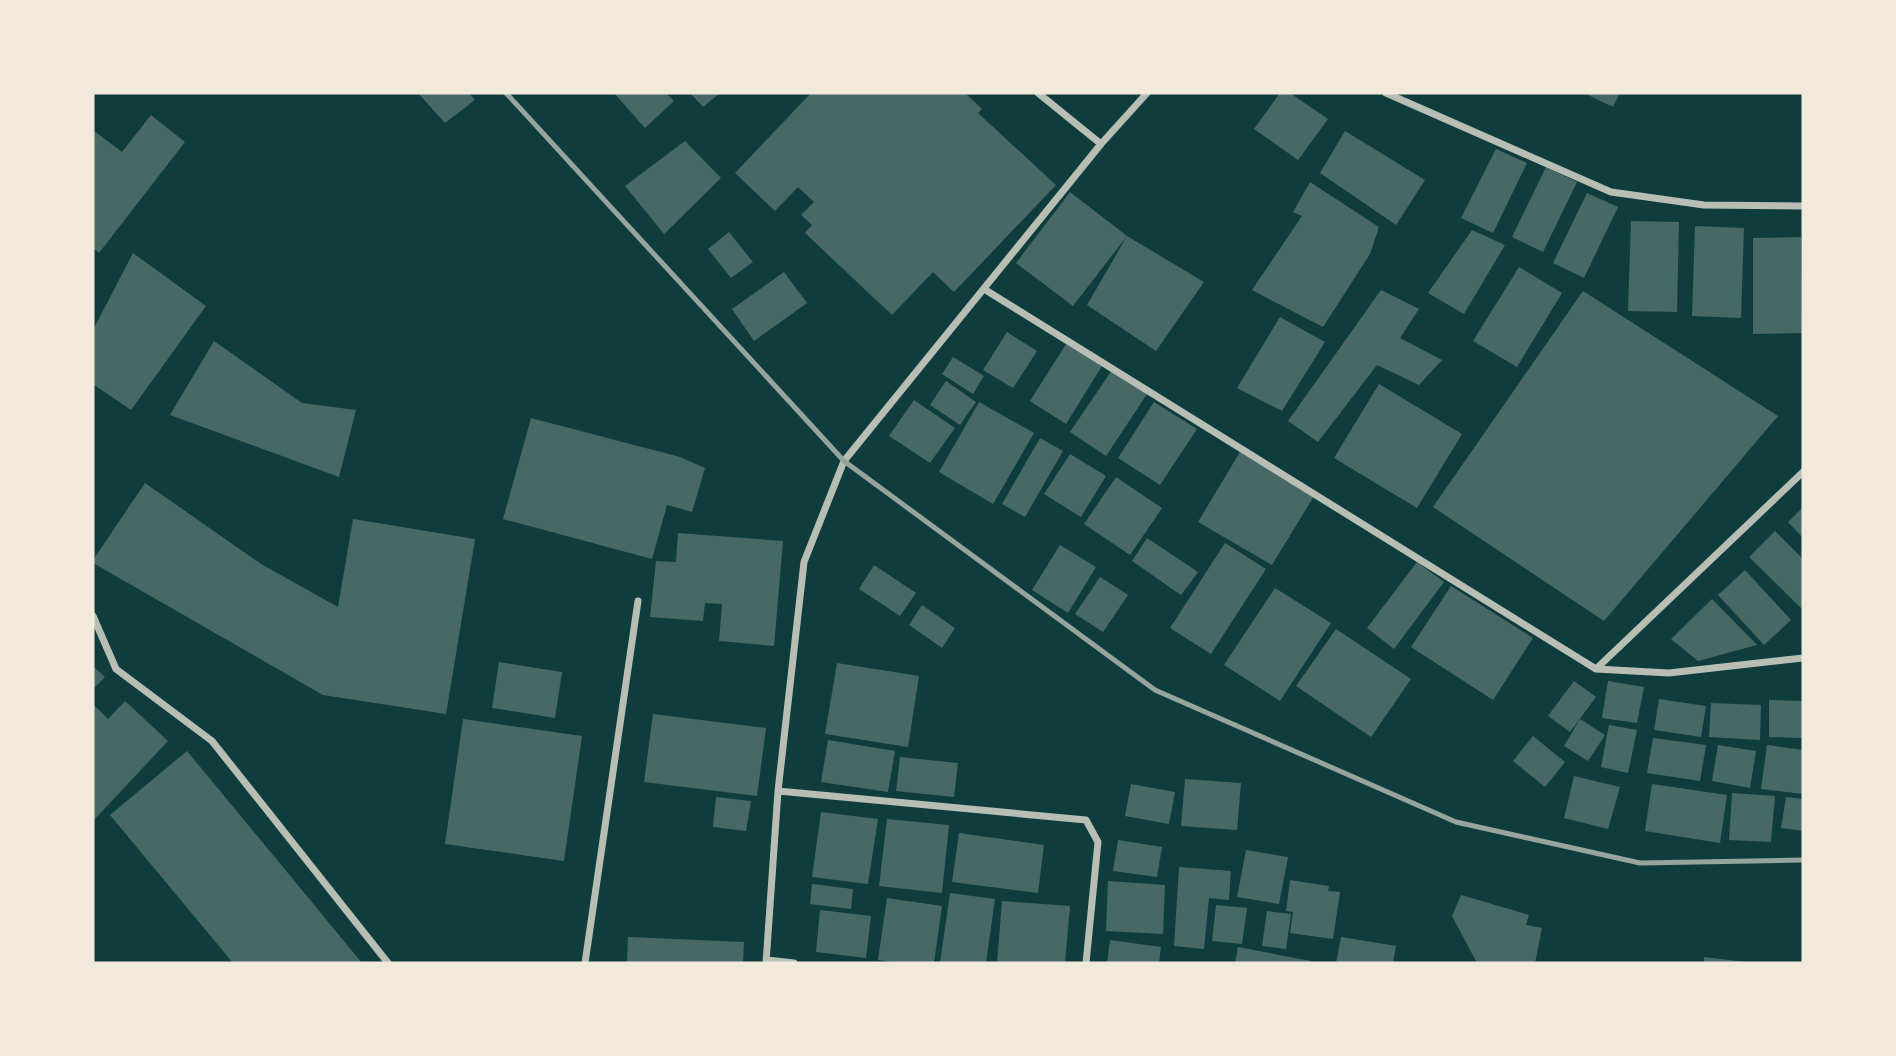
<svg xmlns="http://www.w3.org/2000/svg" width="1896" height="1056" viewBox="0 0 1896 1056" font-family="'Work Sans',sans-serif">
	<rect width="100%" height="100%" fill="#0f3d3e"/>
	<!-- building -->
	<path fill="#486865" d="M418,93H469L475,100L445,123Z
		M614,93H666L674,101L645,128Z
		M690,93H720L703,107Z
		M811,93H965L982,109L978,113L1056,185L954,292L933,272L892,315L805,233L812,225L801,215L814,202L798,187L775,211L735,173Z
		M1280,93H1290L1328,119L1298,160L1254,129Z
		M1584,93H1620L1613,107Z
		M151,115L185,142L99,253L93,248V130L122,152Z
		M1345,131L1425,180L1396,225L1320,173Z
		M685,141L721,178L664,234L625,186Z
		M1496,149L1527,163L1493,233L1461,218Z
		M1546,167L1577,182L1543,252L1512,237Z
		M1310,182L1379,227L1370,254L1323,327L1252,290L1302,216L1293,212Z
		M1070,192L1127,236L1073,306L1016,263Z
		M1587,193L1618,207L1584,278L1553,263Z
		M1631,221L1679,222L1677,312L1628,311Z
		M1695,226L1744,228L1741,318L1692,316Z
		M1472,230L1505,245L1464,314L1428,293Z
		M729,232L753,262L731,278L708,249Z
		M1127,236L1204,282L1156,351L1087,305Z
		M1801,237L1802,333L1753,334V238Z
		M133,253L206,306L131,410L93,384V330Z
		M1519,267L1562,293L1517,367L1473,341Z
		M784,272L807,303L754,341L732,309Z
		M1381,290L1419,309L1400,338L1442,360L1419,385L1377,365L1318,442L1288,421Z
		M1583,291L1778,416L1604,621L1433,507Z
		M1280,317L1325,342L1282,411L1237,388Z
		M1007,332L1037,351L1013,388L983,370Z
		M214,341L302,403L356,410L339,477L170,415Z
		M1066,344L1102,366L1066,424L1030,401Z
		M953,357L984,376L973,394L942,374Z
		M1112,370L1147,394L1106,456L1070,432Z
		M946,381L976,402L960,425L930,405Z
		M1379,384L1462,434L1417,508L1334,458Z
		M914,400L955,428L930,463L889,436Z
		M979,402L1034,433L993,504L939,472Z
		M1154,402L1197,429L1160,485L1118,458Z
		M531,418L680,457L705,468L692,512L667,505L652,559L503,519Z
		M1040,438L1063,451L1025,517L1002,504Z
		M1240,452L1314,496L1272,565L1198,522Z
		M1070,454L1106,476L1081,517L1044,494Z
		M1116,477L1162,508L1130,555L1084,524Z
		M145,483L261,564L338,607L353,519L475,539L446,714L323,695L93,563V560Z
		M1803,507V538L1788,522Z
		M1775,531L1803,559V606L1801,608L1749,557Z
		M678,533L783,541L774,646L719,641L722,604L705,603L703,621L650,617L656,561L676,562Z
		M1147,538L1198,572L1181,595L1132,561Z
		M1225,543L1266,569L1211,654L1170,628Z
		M1060,545L1096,567L1068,613L1032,590Z
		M1417,562L1444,582L1394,649L1367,628Z
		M874,565L916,593L900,616L859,589Z
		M1745,570L1791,620L1764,645L1718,595Z
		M1100,577L1128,595L1103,632L1075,614Z
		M1451,586L1533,638L1493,700L1411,647Z
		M1275,588L1331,623L1280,701L1224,665Z
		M1712,599L1757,645L1698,661L1671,639Z
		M922,605L955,628L942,648L909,625Z
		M1336,629L1411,679L1371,737L1296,686Z
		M499,662L562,672L555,718L492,708Z
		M837,663L919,676L908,747L825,734Z
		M93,666L105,677L93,689Z
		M1574,681L1596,697L1570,732L1548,716Z
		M1608,681L1644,687L1637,723L1602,718Z
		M1659,699L1706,706L1701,737L1654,730Z
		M1769,700L1803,701V738L1769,737Z
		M125,701L168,741L93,821V704L108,719Z
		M1711,703L1761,705L1760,740L1709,737Z
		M653,714L766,728L757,796L644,782Z
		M463,719L582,736L564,861L445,844Z
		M1580,719L1605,735L1588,761L1564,746Z
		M1609,725L1637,730L1628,773L1601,767Z
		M1533,736L1565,762L1545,787L1513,761Z
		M1653,738L1706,745L1700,781L1647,773Z
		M828,740L895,751L888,792L821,782Z
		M1718,745L1756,751L1750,788L1712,781Z
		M1767,745L1803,750V794L1761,789Z
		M187,751L292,878L362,963H233L110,815Z
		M900,757L958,763L954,797L896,791Z
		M1574,776L1620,787L1608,829L1564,818Z
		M1185,779L1241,783L1237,830L1181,826Z
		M1131,784L1175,792L1169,824L1125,816Z
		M1652,784L1727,795L1720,843L1645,831Z
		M1732,793L1775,796L1771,842L1729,840Z
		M716,797L751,801L746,831L713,827Z
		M1786,797L1803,799V831L1781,828Z
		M821,812L878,819L868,884L812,877Z
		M887,819L949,825L942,893L879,886Z
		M959,833L1044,845L1038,893L952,882Z
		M1118,840L1162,847L1157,877L1113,871Z
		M1246,850L1288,857L1279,904L1237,897Z
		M1179,867L1231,871L1229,900L1209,898L1204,949L1174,946Z
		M1290,880L1329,886L1328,891L1340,892L1333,939L1290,933L1293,912L1286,911Z
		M1108,881L1165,885L1163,934L1106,931Z
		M812,884L853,889L851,909L810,904Z
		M950,893L995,899L986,963H940Z
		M1461,895L1529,915L1526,925L1542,928L1535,963H1477L1452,916Z
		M887,898L942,906L934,963H898L878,960Z
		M1002,901L1070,906L1065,963H997Z
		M1216,905L1247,908L1242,944L1212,941Z
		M820,910L871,916L866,958L816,952Z
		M1267,911L1291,914L1286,949L1262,946Z
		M628,937L744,942L743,963H627Z
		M1341,937L1396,946L1393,963H1336Z
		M1110,940L1161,947L1159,963H1107Z
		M1238,947L1311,961L1310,963H1235Z
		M1704,957L1746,962V963H1704Z"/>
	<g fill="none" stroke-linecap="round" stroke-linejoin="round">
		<!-- minor -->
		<path stroke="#b8beb3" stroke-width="7" d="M1038,93L1101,144
			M1386,93L1611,192L1704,205L1803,206
			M984,289L1596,669L1803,472
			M93,616L116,669L212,741L388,963
			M1596,669L1669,673L1803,658
			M778,791L1086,820L1098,842L1086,963
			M767,960L794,963
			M585,963L638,601
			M766,963L778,791L804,562L844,461L1101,144L1147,93"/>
		<!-- rail -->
		<path stroke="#97a49c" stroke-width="5" d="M506,93L844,461L1155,690L1456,822L1640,863L1803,860"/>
	</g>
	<!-- border -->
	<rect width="1896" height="1056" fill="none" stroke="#f1e9da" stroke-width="189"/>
</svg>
